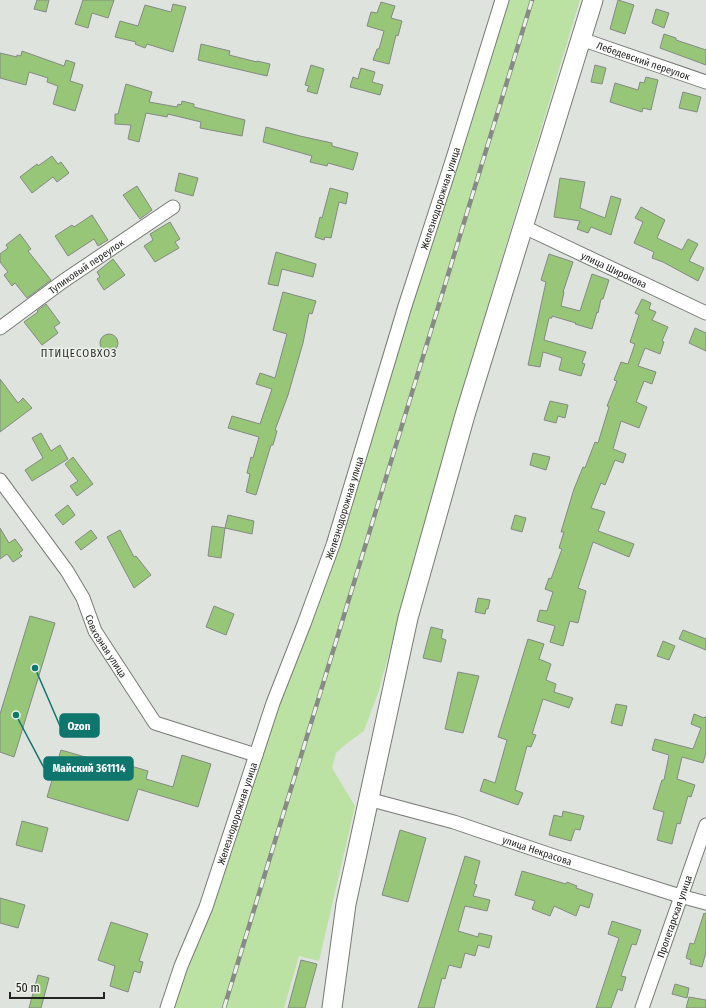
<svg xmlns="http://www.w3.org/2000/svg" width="706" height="1008" viewBox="0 0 706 1008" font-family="'Fira Sans Condensed',sans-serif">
	<rect width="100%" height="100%" fill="#dfe3dd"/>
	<!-- green -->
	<path fill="#bbe2a3" d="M502,0H580L484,318L378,693L364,731L346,744L336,753L332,768L355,806L319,961L299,956L284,1008H167L304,624Z"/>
	<!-- building -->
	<path fill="#97c678" stroke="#858983" d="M37,0H49L46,12L34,9Z
		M83,0H114L108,18L92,13L88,28L75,24Z
		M618,0L634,5L625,34L610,29Z
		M381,2L395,6L391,18L402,21L398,36L396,35L389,64L373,60L377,49H379L384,31L367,26L371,12L377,13Z
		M173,4L186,7L173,52L147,44L145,48L135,44L136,42L115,37L120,21L138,26L145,5L171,12Z
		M656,9L669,13L664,28L652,23Z
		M664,34L676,38V40L706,50V65L660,48Z
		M201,44L230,51L229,55L257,62V61L270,64L267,76L198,60Z
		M22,51L64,66L66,60L75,63L70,81L83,85L75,111L53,104L58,86L47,82L48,78L29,72L26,85L0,78V53L17,57V55L21,56Z
		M311,65L324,69L317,94L307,91L309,86L305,85Z
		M595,65L606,68L602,84L591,82Z
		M361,68L375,72L372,82L383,85L380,95L350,87L353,77L358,79Z
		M646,77L658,80L651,110L643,108L642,112L610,102L615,83L638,90L640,82L644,83Z
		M126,84L152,92L149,102L177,107L178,104L181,105L182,101L194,104V107L245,120L242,136L200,128L201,122L168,114L167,117L146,113L139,142L128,139L131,125L115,124V114H118Z
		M683,92L701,97L697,112L679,108Z
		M266,127L300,136L332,143V146L358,153L353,170L328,163L327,166L310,162L312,156L263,142Z
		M52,156L58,164L61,162L69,173L57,182L53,177L32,193L20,177L37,164L38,166Z
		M179,173L198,178L193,196L175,191Z
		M560,178L585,182L580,208L605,218L611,196L621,199L611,235L591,227L588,233L577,229L580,221L554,217Z
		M137,186L152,210L140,219L123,195Z
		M330,188L348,193L346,204L339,202L331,238L325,237L324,240L315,237L320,217L322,218Z
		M641,207L665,220L657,238L682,250L688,239L698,244L689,261L704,268L698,281L663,262L652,258L654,252L634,243L643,222L635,218Z
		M92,215L108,240L98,246L94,239L68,256L55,236L72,225L74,227Z
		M170,222L180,239L175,242L179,248L155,262L144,246L153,240L150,234Z
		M20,234L31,249L28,251L51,280L27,298L15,283L12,286L4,275L8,272L0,262V254L8,248L6,245Z
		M276,252L316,264L313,277L282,269L278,286L268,284Z
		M549,254L573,262L563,292H564L561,306L580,311L592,274L609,280L603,299H601L598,313L597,312L592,329L575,324L576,323L552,316V318H549L544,340L586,352L582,363L585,364L581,376L559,370L562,358L543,352L540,367L528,365L546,282L541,280Z
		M113,259L125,275L104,290L97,279L100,277L97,272Z
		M283,292L316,301L312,314L309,313L303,343L288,395L275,430L277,431L273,445H271L256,495L246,492L250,474L247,473L251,457L253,458L259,437L228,428L232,416L260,424L272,389L256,384L260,373L275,378L287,334L273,330Z
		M642,299L651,303L649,309L656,312L652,320L668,327L662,341L664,342L660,354L645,348L638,366L656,372L652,384L644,381L636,402L647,407L639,428L621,421L613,449L626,454L623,463L615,460L605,485L601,483L591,508L605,512L598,531L634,544L629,557L593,542L578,588L586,591L578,623L570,621L563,646L550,642L555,626L537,621L540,610L547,611L553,592L545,589L549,578L551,579L562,549L559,548L564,532H561L574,489L583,467L585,468L595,442L598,443L609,407L607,406L617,381L614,380L621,362L628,364L635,344L630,342L639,315L635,313Z
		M46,304L60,323L54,327L58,333L42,345L24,322L38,312L37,311Z
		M695,328L706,333V351L689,343Z
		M100 343a9 9 0 1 1 18 0a9 9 0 1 1-18 0Z
		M0,379L18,403L23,398L32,408L0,432Z
		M550,401L568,405L565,418L558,416L556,423L544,420Z
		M41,433L51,451L60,445L68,459L32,481L25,470L43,458L32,438Z
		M533,453L550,457L546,470L530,465Z
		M73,457L93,484L77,496L70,486L78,481L65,464Z
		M68,505L75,515L63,525L55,515Z
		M228,515L254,521L252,534L225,528Z
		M515,515L526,518L522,532L511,529Z
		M212,526L225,528L221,558L208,556Z
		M0,528L9,543L15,539L23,550L19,553L22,556L13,562L7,554L0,559Z
		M91,530L97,538L81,550L75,542Z
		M120,530L134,557L136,556L151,575L134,588L107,537Z
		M478,598L490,600L488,609H486L485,614L475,612Z
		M214,606L234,614L226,635L206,627Z
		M30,616L55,623L14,757L0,752V714Z
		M431,627L443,630L441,638L446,640L441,662L423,658Z
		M683,630L706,639V650L679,639Z
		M528,639L544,644L539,659L551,664L546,680L556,684L554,692L573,698L569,708L543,699L532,734L536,735L531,747L527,746L515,790L523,793L518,805L480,791L484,779L495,783L507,740L498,737Z
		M663,641L675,646L669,660L657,656Z
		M458,672L479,676L463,733L445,729Z
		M616,704L627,706L622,726L611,723Z
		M694,714L704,718L706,716V753L703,763L682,757L677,779L695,785L691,797L688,796L680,824L677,823L672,844L657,840L664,812L653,809L662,780H664L669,755L652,750L655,739L693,749L701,728L691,724Z
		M61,750L113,765L114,761L148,771L146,779L173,787L182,755L211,764L198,807L138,789L128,821L47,797Z
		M563,811L584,816L580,830L575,829L571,841L549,835L554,815L562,817Z
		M22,821L48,828L42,852L16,845Z
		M400,830L426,838L408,902L382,895Z
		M465,856L480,861L474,884L477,885L473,896L490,900L487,911L465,906L458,931L478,937L479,933L492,936L489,948L478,945L475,956L465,953L461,968L449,965L445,979L442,978L434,1008H418Z
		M522,871L566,884L567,882L577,886L576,888L593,894L589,908L580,905L576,916L554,906L550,916L532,909L535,901L515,895Z
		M0,898L25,905L18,928L0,923Z
		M704,913L706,914V952L702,967L690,964L691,960L686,958L690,943L694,944Z
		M612,921L641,930L636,945L632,944L621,976L626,977L622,991L618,989L611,1008H596L619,938L608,934Z
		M111,922L148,934L139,961L143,962L140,973L134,971L128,992L110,986L115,966L98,960Z
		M301,960L317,964L305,1008H288Z
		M38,975L49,978L41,1008H29Z
		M675,984L689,988L687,998L672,994Z
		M689,997L706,1000V1008H686Z"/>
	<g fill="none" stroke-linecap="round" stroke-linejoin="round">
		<!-- street casing -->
		<g stroke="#777b75" stroke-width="15">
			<g id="street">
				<path id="s1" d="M581,39L706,82"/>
				<path id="s2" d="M522,226L706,313"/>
				<path id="s3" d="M0,328L62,282L173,207"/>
				<path id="s4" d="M0,480L67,571L83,598L95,631L155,723L256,755"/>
				<path id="s5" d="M368,799L454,822L551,855L680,896L706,903"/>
				<path id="s6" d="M167,1008L181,966L206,907L273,703L304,624L333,545L405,306L453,158L502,0"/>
				<path id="s7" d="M642,1008L706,825"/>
			</g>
		</g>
		<!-- secondary casing -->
		<g stroke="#777b75" stroke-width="21">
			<path id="secondary" d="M332,1008L346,904L408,618L465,415L593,0"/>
		</g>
		<!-- street -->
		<use href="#street" stroke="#fff" stroke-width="13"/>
		<!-- secondary -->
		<use href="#secondary" stroke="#fff" stroke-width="19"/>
		<!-- rail casing -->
		<g stroke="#878a86" stroke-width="4.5">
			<path id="rail" d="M224,1008L532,0"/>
		</g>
		<!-- rail -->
		<use href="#rail" stroke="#ecf1ea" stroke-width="3" stroke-dasharray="9" stroke-linecap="butt"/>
	</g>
	<g text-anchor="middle" stroke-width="3" stroke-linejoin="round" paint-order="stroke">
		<!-- street labels -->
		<g font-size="10" fill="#222421" stroke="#ecf1ea">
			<text dy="4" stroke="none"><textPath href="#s1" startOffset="66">Лебедевский переулок</textPath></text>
			<text dy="4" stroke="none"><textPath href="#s6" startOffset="855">Железнодорожная улица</textPath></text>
			<text dy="4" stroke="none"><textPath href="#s3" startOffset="106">Тупиковый переулок</textPath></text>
			<text dy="4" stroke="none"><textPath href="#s2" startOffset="102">улица Широкова</textPath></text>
			<text dy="4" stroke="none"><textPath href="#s6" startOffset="531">Железнодорожная улица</textPath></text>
			<text dy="4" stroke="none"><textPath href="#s4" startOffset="198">Совхозная улица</textPath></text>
			<text dy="4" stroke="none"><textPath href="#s6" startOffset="207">Железнодорожная улица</textPath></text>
			<text dy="4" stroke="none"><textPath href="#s5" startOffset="177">улица Некрасова</textPath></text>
			<text dy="4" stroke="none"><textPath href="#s7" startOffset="97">Пролетарская улица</textPath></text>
		</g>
		<!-- neighbourhood labels -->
		<g font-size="11" letter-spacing="1" fill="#2b2e29" stroke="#ecf1ea">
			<text x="79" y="357">ПТИЦЕСОВХОЗ</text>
		</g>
	</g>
	<!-- callouts -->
	<path fill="none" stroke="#0f766e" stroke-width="1.5" d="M35 668L60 726M16 715L44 768"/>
	<g fill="#0f766e" stroke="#ecf1ea" stroke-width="1.5">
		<circle cx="35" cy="668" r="4"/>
		<circle cx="16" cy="715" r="4"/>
	</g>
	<g fill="#0f766e" stroke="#0f766e" stroke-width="1.5">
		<rect x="60" y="714" width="39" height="23" rx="4"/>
		<rect x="44" y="757" width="89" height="23" rx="4"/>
	</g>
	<g font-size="11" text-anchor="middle" font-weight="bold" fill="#fff">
		<text x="79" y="730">Ozon</text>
		<text x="89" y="772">Майский 361114</text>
	</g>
	<!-- scale -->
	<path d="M10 992v6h94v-6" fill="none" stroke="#222421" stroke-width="2"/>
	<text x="16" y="992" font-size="12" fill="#222421" stroke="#ecf1ea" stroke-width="3" paint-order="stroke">50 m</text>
</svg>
